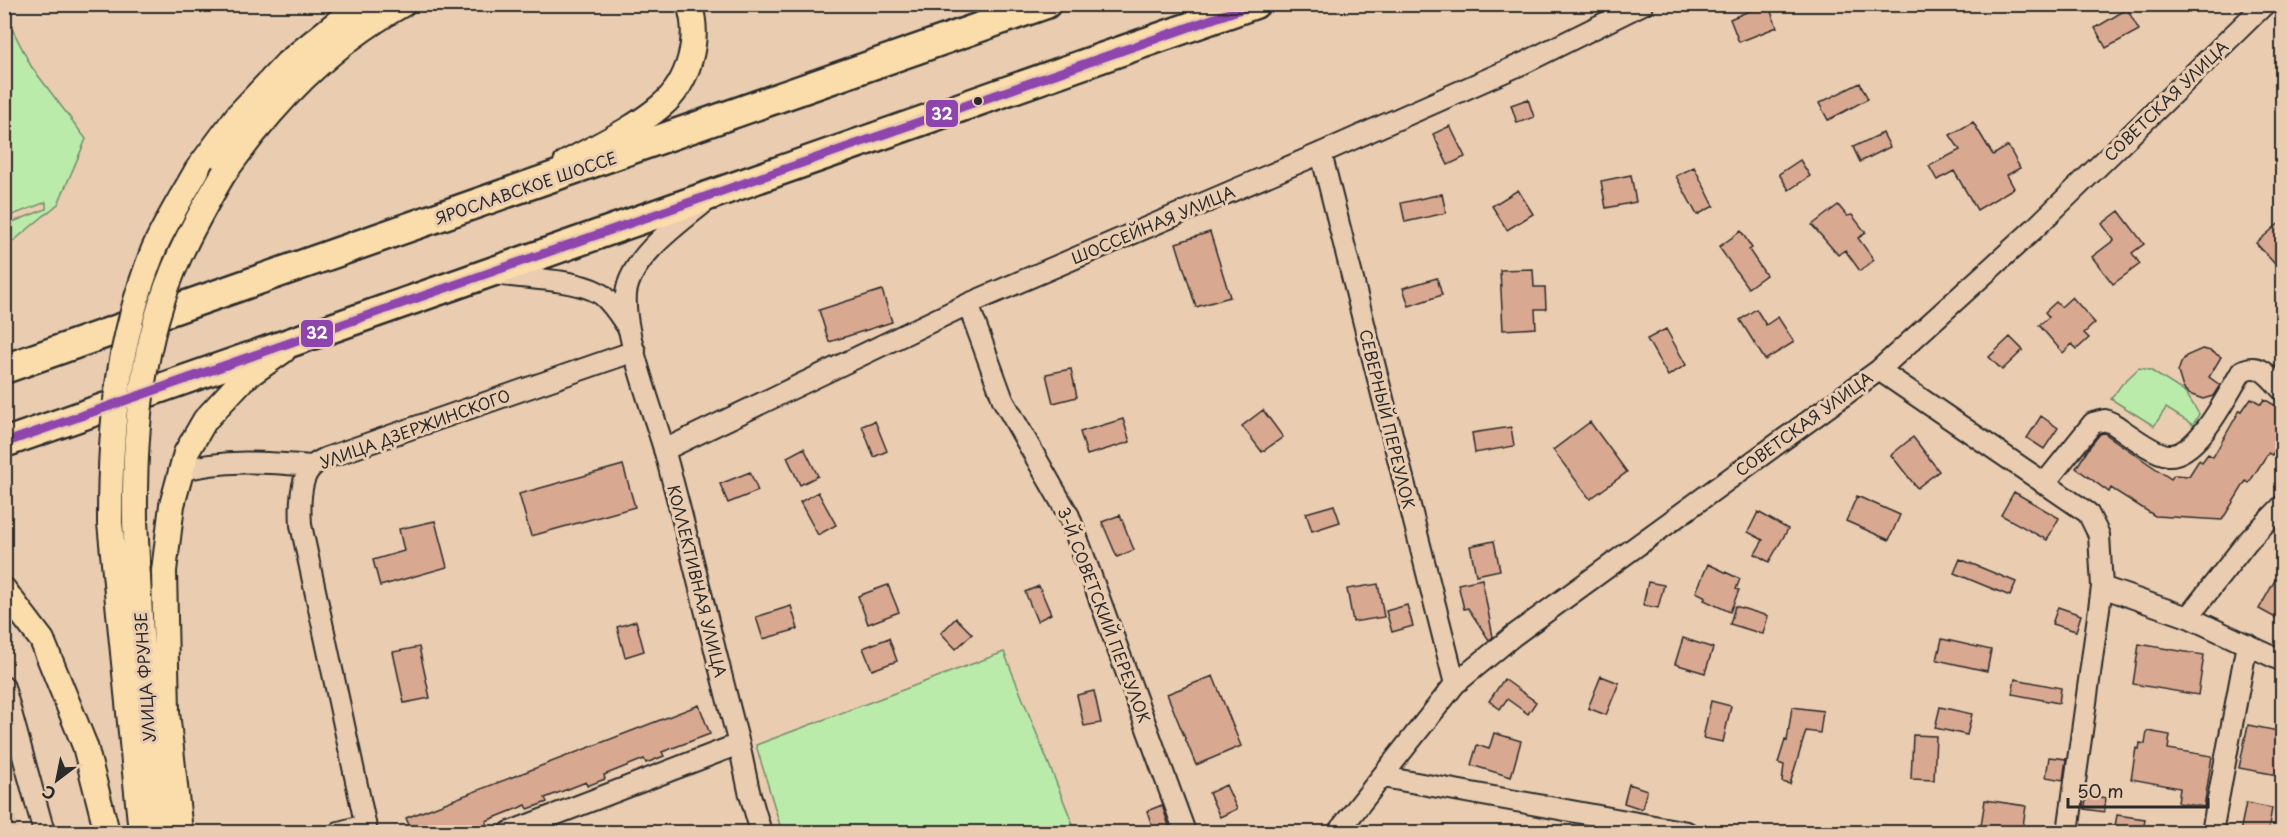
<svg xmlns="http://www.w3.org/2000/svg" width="2287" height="837" viewBox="0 0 2287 837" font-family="'Playpen Sans',sans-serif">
	<rect width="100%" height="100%" fill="#eacdb1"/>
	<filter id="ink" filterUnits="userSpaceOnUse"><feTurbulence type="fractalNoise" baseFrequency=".0167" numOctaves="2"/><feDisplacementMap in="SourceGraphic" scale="12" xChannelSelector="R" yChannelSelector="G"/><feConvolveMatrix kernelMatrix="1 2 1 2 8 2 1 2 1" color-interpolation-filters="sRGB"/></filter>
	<g filter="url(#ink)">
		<!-- built -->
		<path fill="#e1bfa5" d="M4,778H5L19,832H5Z"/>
		<!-- green -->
		<path fill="#bbebaa" stroke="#738b6a" stroke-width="1.5" d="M4,13L31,66L86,139L58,204L5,248V225L46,209V202L5,218Z
			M2139,368L2150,370L2186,393L2199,414L2193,425L2166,408L2154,426L2111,399L2122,384Z
			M1004,652L1076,832H782L756,745Z"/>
		<!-- building -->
		<path fill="#d9a891" stroke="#2b2b2b" stroke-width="1.5" d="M1766,4H1768L1777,27L1739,42L1730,19Z
			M2127,9L2139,30L2106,48L2095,28Z
			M1860,83L1868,99L1828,120L1819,103Z
			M1528,99L1534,117L1517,123L1511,105Z
			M1973,122L1993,155L2008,146L2020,168L2007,175L2014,188L1977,210L1954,171L1937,180L1929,166L1960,150L1950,135Z
			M1450,126L1465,157L1448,165L1433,134Z
			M1883,133L1890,147L1860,162L1853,147Z
			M1800,160L1810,176L1789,190L1779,174Z
			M1694,167L1714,206L1697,215L1676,176Z
			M1631,175L1636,202L1606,208L1601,181Z
			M1518,190L1533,214L1507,230L1492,206Z
			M1442,194L1446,213L1405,222L1401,203Z
			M1838,205L1847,216L1852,215L1866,233L1858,238L1874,260L1860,271L1845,250L1838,255L1812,225Z
			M2119,211L2144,244L2132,253L2140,264L2113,284L2092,257L2114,240L2102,224Z
			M2283,220V273L2256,243Z
			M1741,231L1752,248L1749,250L1766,275L1748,288L1719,247Z
			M1210,232L1230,297L1196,307L1176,243Z
			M1533,269L1534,287H1545L1546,309H1535L1536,328L1503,330L1500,270Z
			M1437,278L1442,295L1409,306L1403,288Z
			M882,290L892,322L829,342L819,310Z
			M2072,297L2095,323L2084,333L2089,338L2077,349L2072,344L2063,353L2039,325L2049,317L2045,312L2056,302L2061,307Z
			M1756,309L1766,325L1778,317L1794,342L1765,360L1740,320Z
			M1666,329L1686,365L1668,376L1647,339Z
			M2010,337L2023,350L2002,370L1989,357Z
			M2202,349L2211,351L2221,357L2209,377L2220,385L2213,396L2203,399L2189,394L2183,388L2178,372L2181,363L2186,356Z
			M1071,369L1077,397L1053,403L1046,374Z
			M2251,398L2261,404L2264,399L2283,410V438L2272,455L2268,453L2249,483L2246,481L2222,520L2155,516L2111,488L2109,492L2076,468L2091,445L2100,434L2104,433L2171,479L2174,475L2189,476L2199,460L2202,462L2208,454L2213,457L2240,410L2242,411Z
			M1263,410L1283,437L1262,452L1242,426Z
			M2041,416L2058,428L2044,449L2027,438Z
			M1123,419L1130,442L1087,455L1080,432Z
			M875,421L887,451L874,457L862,426Z
			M1590,422L1627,472L1590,499L1553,450Z
			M1511,427L1514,446L1475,453L1472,433Z
			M1913,437L1939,471L1917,488L1891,455Z
			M804,448L818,476L800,485L787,457Z
			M623,465L635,507L531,536L519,494Z
			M750,472L758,491L728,503L720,484Z
			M818,492L836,525L818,535L800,502Z
			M2014,492L2059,518L2047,540L2001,515Z
			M1857,496L1900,515L1889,540L1846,521Z
			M1334,505L1340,522L1312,531L1306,513Z
			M1758,512L1788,529L1769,562L1755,554L1763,540L1748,532Z
			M1120,515L1134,550L1117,557L1102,522Z
			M435,521L447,567L380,586L373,560L404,551L399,529Z
			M1494,541L1500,570L1476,575L1470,546Z
			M1960,559L2016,582L2010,596L1954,573Z
			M1708,564L1740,579L1736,589L1739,590L1730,612L1704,600L1706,597L1696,592Z
			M2283,566V622L2259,609Z
			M1482,579L1493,637L1489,640L1468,608L1464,609L1458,584Z
			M1648,582L1664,585L1658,608L1643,605Z
			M1378,584L1384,617L1353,622L1347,589Z
			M888,585L899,612L868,624L858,596Z
			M1039,586L1051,614L1037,621L1025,592Z
			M1407,605L1413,626L1392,632L1386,611Z
			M791,606L798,629L763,639L756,617Z
			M1735,606L1768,616L1763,634L1730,624Z
			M2058,607L2081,615L2076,631L2052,624Z
			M956,618L972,634L956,649L941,633Z
			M636,621L644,651L625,657L617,627Z
			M889,638L897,661L872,670L863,648Z
			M1683,638L1713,648L1705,673L1675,664Z
			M1942,639L1991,650L1987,671L1937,660Z
			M2139,644L2204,655L2198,695L2133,684Z
			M419,647L430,698L404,703L393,652Z
			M1213,676L1241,746L1196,765L1167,694Z
			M1601,676L1619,683L1606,715L1588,708Z
			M1504,679L1536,702L1528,714L1507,699L1500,709L1489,701Z
			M2015,679L2061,688L2059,703L2012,694Z
			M1094,691L1101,723L1084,726L1077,695Z
			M1711,701L1731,706L1723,742L1703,738Z
			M699,705L710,734L662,752L664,756L646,763L644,759L604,775L605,779L587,786L586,782L545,798L547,802L528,809L526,805L486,821L487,825L469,832L468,828L456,832H412L406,818Z
			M1792,707L1823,711L1820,733L1806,731L1790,784L1782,782L1784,765L1778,763L1785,740L1787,741Z
			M1940,707L1972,714L1967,735L1935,728Z
			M2248,725L2283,732V776L2239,768Z
			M2147,731L2170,735L2168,749L2212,756L2204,807L2178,803L2180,788L2131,779L2136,748L2139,749L2140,743L2145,744Z
			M1494,733L1521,741L1511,777L1471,765L1477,745L1489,749Z
			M1913,735L1936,736L1934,780L1911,779Z
			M2049,757L2066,759L2063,780L2046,777Z
			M1629,784L1647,790L1642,809L1624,803Z
			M1226,785L1237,809L1220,817L1209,793Z
			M2086,795L2106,798L2104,812L2085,809Z
			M1985,800L2026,806L2022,832H1980Z
			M2246,803L2272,808L2268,832H2240Z
			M1162,805L1170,829L1154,832L1147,811Z
			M2117,815L2145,819L2143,832H2114Z"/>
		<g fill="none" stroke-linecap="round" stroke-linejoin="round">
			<!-- minor casing -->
			<g stroke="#2b2b2b" stroke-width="24">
				<path id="minor" d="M1321,153L1455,684
					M704,203C678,224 630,258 626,294C623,334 652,408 664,449C691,547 713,646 739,744L749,791L761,832
					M493,274C520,278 581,279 602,295C613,304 620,316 628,328
					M968,304L1003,400L1069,516L1185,832
					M1879,370L2088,513L2099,535L2102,587L2068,832
					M664,450L968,304L1321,153L1524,63L1643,4
					M180,471C223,459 268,462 311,466
					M2044,484L2093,423L2105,420L2112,423C2125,431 2153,454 2168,455C2198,457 2228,393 2242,371C2260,361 2271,378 2282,390
					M2102,587L2188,617L2282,661
					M2188,617L2247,542L2282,506
					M4,687L44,832
					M1383,777L1687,832
					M339,832L365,825
					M367,832L301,525C300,509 299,476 314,465C317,462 322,460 326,458L635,351
					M510,832L739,744
					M1338,832L1455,684L1513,636L1879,370L2034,229L2265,4
					M2212,832L2247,644"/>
			</g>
			<!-- major casing -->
			<g stroke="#2b2b2b" stroke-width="28">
				<path id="major" d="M566,163C598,145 633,130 661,106C689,83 701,38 689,4
					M197,170L238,115L287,63L360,4
					M224,173C275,102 327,47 403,4
					M135,521L145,711L160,832
					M110,523L141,832
					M4,590L42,640L85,746L107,832
					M180,832L167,712L164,571L172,505L186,453L205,420L243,379L283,351"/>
			</g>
			<!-- highway casing -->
			<g stroke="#2b2b2b" stroke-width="33">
				<path id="highway" d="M4,369L1046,4
					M4,443L1255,4"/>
			</g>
			<!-- minor -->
			<use href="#minor" stroke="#eacdb1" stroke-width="20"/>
			<!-- major -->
			<use href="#major" stroke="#fbddab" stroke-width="24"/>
			<!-- highway -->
			<use href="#highway" stroke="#fbddab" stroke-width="28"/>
			<!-- major-bridge casing -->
			<g stroke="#2b2b2b" stroke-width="28" stroke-linecap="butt">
				<path id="major-bridge" d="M135,521C134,430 141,341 179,257C192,228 208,200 224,173
					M110,523C110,425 117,343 153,251C165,223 182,197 197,170"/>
			</g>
			<!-- major-bridge -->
			<use href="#major-bridge" stroke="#fbddab" stroke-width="24"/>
			<!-- bus-1 casing -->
			<g stroke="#eacdb1" stroke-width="14">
				<path id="bus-1" d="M4,443L1255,4"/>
			</g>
			<!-- bus-1 -->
			<use href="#bus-1" stroke="#8e44ad" stroke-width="9"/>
		</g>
	</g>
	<!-- markers -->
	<circle fill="#2b2b2b" stroke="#eacdb1" stroke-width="2" cx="978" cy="101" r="5"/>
	<g text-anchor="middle" stroke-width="6" stroke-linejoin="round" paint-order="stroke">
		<!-- street labels -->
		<g font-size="16" fill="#2b2b2b" stroke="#eacdb1">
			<text transform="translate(2166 101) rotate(-44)" y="6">СОВЕТСКАЯ УЛИЦА</text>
			<text transform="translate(526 188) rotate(-19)" y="6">ЯРОСЛАВСКОЕ ШОССЕ</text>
			<text transform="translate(1153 225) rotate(-23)" y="6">ШОССЕЙНАЯ УЛИЦА</text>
			<text transform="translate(1387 419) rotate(76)" y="6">СЕВЕРНЫЙ ПЕРЕУЛОК</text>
			<text transform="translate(1804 424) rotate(-36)" y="6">СОВЕТСКАЯ УЛИЦА</text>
			<text transform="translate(415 429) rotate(-20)" y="6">УЛИЦА ДЗЕРЖИНСКОГО</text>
			<text transform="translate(697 581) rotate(76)" y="6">КОЛЛЕКТИВНАЯ УЛИЦА</text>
			<text transform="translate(1104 615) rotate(69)" y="6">3-Й СОВЕТСКИЙ ПЕРЕУЛОК</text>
			<text transform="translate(145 677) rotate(-94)" y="6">УЛИЦА ФРУНЗЕ</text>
		</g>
	</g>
	<g stroke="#eacdb1" stroke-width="2">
		<rect x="925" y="99" width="34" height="29" rx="6" fill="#8e44ad"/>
		<rect x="300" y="319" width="34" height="29" rx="6" fill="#8e44ad"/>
	</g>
	<g font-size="16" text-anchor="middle" font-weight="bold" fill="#fff">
		<text x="942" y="120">32</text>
		<text x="317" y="339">32</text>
	</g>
	<!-- margin -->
	<rect width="2287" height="837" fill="none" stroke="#eacdb1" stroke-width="24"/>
	<rect x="12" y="12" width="2263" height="813" fill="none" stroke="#2b2b2b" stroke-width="2" filter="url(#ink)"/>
	<!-- north arrow -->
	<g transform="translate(57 780) rotate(212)" stroke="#eacdb1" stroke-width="4.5" paint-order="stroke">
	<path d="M0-4.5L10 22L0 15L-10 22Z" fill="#2b2b2b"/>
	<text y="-9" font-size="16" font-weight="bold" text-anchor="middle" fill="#2b2b2b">С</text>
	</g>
	<!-- scale -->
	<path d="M2068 798v9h140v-9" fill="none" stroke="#2b2b2b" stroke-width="3"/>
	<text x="2077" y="798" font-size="18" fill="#2b2b2b" stroke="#eacdb1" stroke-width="4.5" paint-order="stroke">50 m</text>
</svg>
